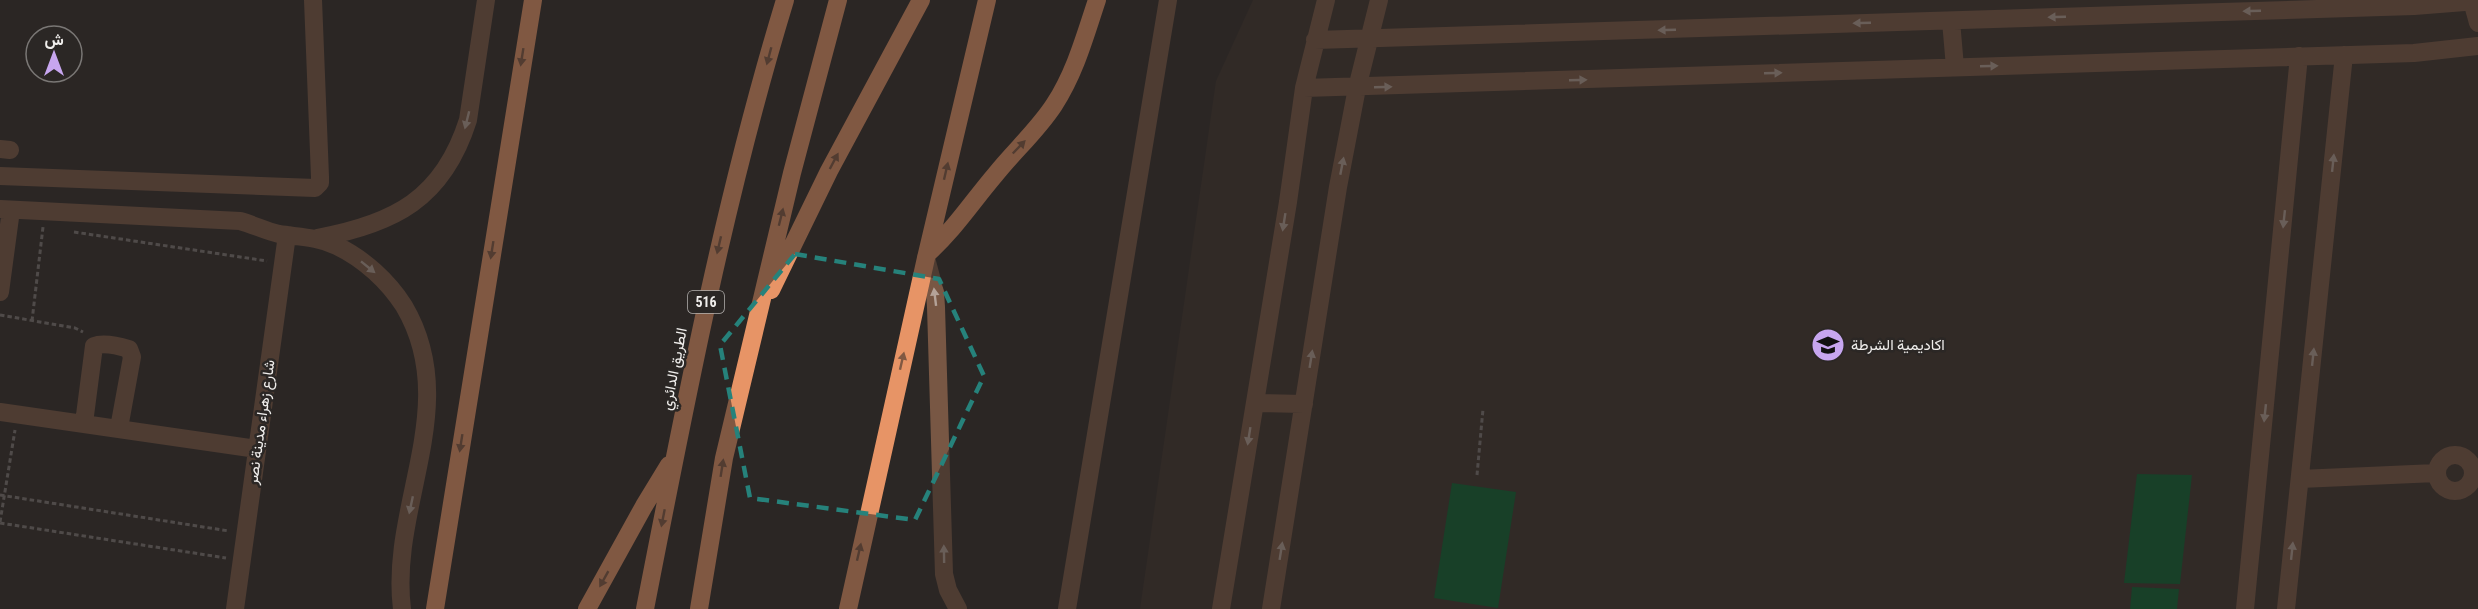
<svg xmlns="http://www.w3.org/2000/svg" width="2478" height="609" viewBox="0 0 2478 609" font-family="'Roboto Condensed',Vazirmatn,sans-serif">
	<rect width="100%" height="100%" fill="#2b2725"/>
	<!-- built -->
	<path fill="#382f29" d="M1253,0H2478V609H1140L1216,81Z"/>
	<!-- green -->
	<path fill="#005f2d" d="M2137,474L2192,475L2180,584L2124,583Z
		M1452,483L1516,492L1498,608L1434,598Z
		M2132,587L2179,589L2177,609H2130Z"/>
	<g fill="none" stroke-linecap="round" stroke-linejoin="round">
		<!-- path -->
		<path stroke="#7a7775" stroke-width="3" stroke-dasharray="4.5 3" stroke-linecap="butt" d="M74,232L267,261
			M0,315L75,328L83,332
			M32,321L43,227
			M1477,475L1483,409
			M0,495L229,531
			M0,522L15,430
			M0,523L226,558"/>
		<!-- minor -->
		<path stroke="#785744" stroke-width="18" d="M2472,1L2478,23
			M1951,21L1955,67
			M1315,40L2414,6L2478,1
			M1304,88L2414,53L2478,46
			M0,149L10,150
			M0,176L315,188L320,183V177L313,0
			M0,209L240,221C254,225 266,231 279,234C299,237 318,237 337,246C364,259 388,281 404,306C463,406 389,505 402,609
			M317,238C394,224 443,199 468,120L486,0
			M926,258L935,292L936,307L944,574L948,590L958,609
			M0,292L11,210
			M1255,403L1304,404
			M0,412L257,449
			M84,423L94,346C104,342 119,346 129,349L132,357L119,428
			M2437 473a18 18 0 1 1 36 0a18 18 0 1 1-36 0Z
			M2300,479L2436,473
			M235,609L287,235
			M1067,609L1168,0
			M1221,609L1288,202L1304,88L1326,0
			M1271,609L1338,187L1357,88L1379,0
			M2245,609L2299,56
			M2286,609L2344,55"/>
		<!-- highway -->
		<path stroke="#e79466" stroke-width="18" d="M927,254C954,230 972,202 995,175C1014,151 1037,131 1054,105C1075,73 1085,36 1097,0
			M771,290L829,171L921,0
			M435,609L533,0
			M587,609L644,506L669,465
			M645,609C685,404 724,200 785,0
			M699,609L724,458L792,173L838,0
			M848,609L926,258L987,0"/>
	</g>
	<!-- one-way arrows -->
	<defs><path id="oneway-solid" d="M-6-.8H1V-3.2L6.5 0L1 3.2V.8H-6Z" transform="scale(1.5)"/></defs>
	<g fill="#b4a298">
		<use href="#oneway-solid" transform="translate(2252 11) rotate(178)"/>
		<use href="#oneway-solid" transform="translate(2057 17) rotate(178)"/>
		<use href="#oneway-solid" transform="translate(1862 23) rotate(178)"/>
		<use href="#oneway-solid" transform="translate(1667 30) rotate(178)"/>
		<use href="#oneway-solid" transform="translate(1989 66) rotate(-2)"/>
		<use href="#oneway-solid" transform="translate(1773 73) rotate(-2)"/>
		<use href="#oneway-solid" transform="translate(1578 80) rotate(-2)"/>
		<use href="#oneway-solid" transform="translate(1383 87) rotate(-2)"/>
		<use href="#oneway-solid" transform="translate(467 120) rotate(104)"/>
		<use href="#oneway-solid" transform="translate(2333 163) rotate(-84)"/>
		<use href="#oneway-solid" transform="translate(1342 166) rotate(-79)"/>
		<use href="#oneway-solid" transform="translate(2284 219) rotate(96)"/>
		<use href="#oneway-solid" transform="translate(1284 222) rotate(99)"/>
		<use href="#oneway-solid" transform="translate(368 267) rotate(39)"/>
		<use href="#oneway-solid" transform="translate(935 297) rotate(-97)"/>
		<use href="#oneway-solid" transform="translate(2313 357) rotate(-84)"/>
		<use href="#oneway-solid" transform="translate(1311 359) rotate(-81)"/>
		<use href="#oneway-solid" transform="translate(2265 413) rotate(96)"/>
		<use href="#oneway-solid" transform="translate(1249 436) rotate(99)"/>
		<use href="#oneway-solid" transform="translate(411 505) rotate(102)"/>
		<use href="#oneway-solid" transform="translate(1281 551) rotate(-81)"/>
		<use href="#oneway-solid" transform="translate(2292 551) rotate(-84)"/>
		<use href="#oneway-solid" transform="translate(944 554) rotate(-91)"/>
	</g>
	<g fill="#805842">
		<use href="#oneway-solid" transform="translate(769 56) rotate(105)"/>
		<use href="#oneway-solid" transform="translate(522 57) rotate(99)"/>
		<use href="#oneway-solid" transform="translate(1019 147) rotate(-46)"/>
		<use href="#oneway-solid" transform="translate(834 161) rotate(-62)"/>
		<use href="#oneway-solid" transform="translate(946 171) rotate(-77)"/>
		<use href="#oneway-solid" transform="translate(781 217) rotate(-76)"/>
		<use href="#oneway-solid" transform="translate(719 245) rotate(103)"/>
		<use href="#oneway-solid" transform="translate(492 250) rotate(99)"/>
		<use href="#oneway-solid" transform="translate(902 361) rotate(-77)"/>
		<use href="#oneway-solid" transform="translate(461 443) rotate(99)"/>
		<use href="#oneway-solid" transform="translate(722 468) rotate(-81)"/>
		<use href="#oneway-solid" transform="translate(663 518) rotate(101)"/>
		<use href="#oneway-solid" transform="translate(859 552) rotate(-77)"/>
		<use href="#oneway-solid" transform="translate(604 579) rotate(119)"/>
	</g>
	<!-- marked area -->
	<path d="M0 0H2478V609H0ZM795,254L939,279L984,376L915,520L750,498L720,345Z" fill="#2b2725" fill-opacity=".55" fill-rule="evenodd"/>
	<path fill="none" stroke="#26827b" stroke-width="4.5" stroke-dasharray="12 8" stroke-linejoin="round" d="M795,254L939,279L984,376L915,520L750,498L720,345Z"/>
	<!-- icons -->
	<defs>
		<g id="university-disc" transform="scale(1.725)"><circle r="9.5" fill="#c7a6ef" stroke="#2b2725"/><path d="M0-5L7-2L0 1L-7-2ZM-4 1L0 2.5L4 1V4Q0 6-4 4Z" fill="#111"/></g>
	</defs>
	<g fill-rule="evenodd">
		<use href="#university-disc" x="1828" y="345"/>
	</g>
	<g text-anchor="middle" stroke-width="5" stroke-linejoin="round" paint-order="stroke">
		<!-- shield labels -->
		<rect fill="#2b2725" stroke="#b5b2b0" stroke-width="1.5" x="688" y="291" width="36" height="22" rx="4.5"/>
		<g font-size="14" font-weight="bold" fill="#f0eeec">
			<text x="706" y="307">516</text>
		</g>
		<!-- poi labels -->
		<g font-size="15" fill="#f0eeec" stroke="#2b2725" text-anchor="start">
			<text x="1851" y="350">اكاديمية الشرطة</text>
		</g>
		<!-- street labels -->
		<g font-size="15" fill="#f0eeec" stroke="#2b2725">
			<text transform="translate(674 369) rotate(-79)" y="5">الطريق الدائري</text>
			<text transform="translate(261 422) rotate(-82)" y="5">شارع زهراء مدينة نصر</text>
		</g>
	</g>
	<!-- north arrow -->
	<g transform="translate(54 54)"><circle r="28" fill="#2b2725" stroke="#7a7775" stroke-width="1.5"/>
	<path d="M0-4.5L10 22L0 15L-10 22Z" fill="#c7a6ef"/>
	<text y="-9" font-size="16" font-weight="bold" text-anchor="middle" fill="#f0eeec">ش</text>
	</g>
</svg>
